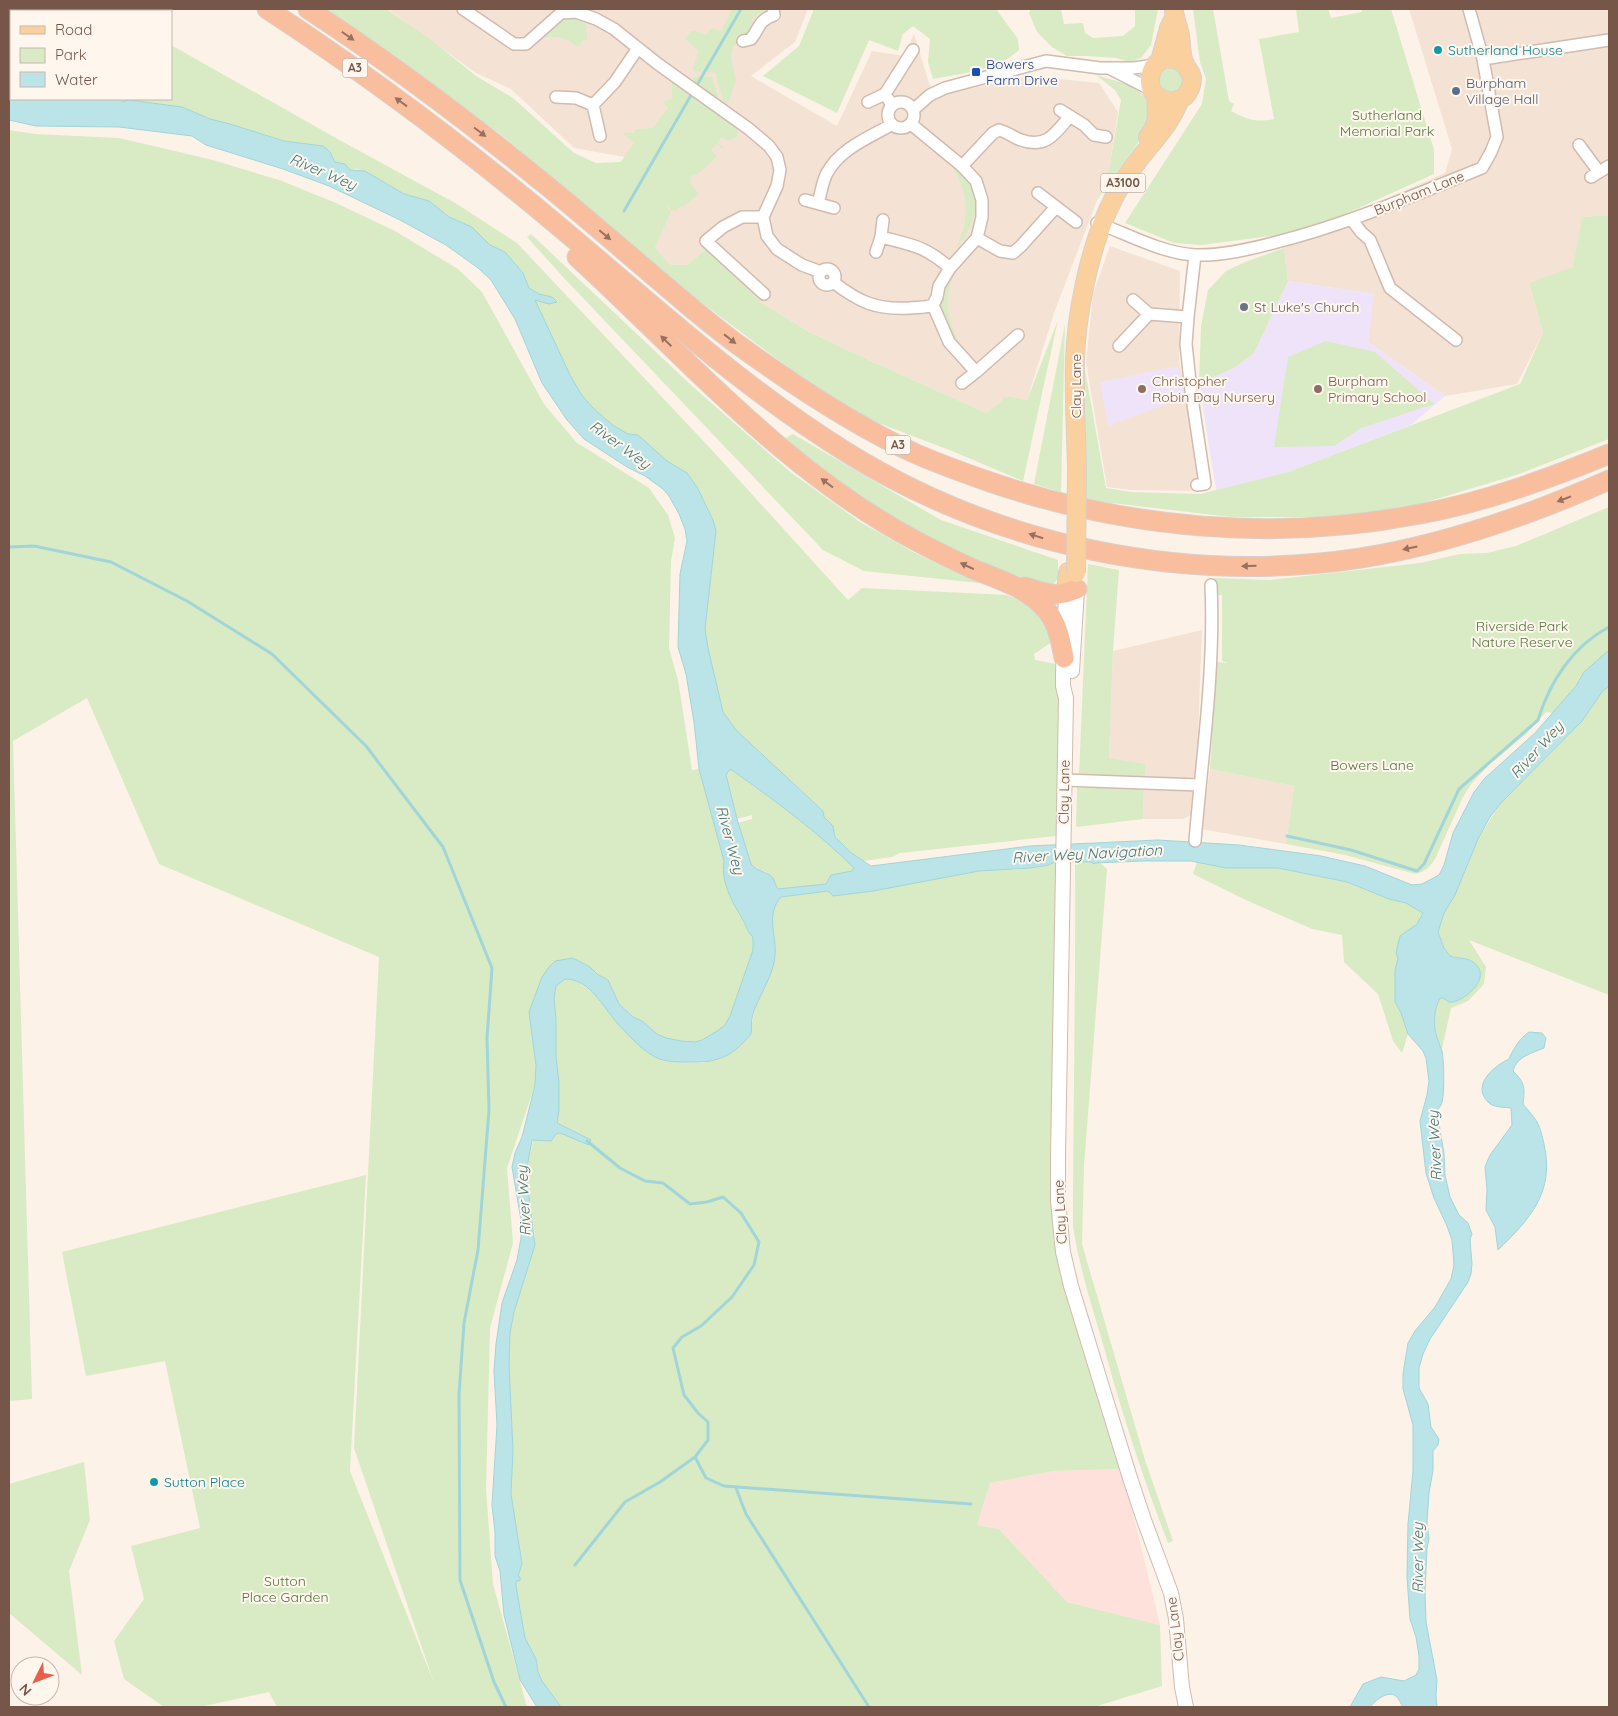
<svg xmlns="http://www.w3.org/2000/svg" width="1618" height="1716" viewBox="0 0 1618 1716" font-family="Quicksand,sans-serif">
	<rect width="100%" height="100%" fill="#fdf2e7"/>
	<!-- residential -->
	<path fill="#f4e3d5" d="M387,9H808L795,42L751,76L837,126L872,51L904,56L914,34L929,83L936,96L1028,76L1099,83L1118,112L1109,169L1054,313L1027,400L1012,397L986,413L869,360L809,332L762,303L706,249L687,265L669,264L654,246L671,212L630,158L574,148L511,89L476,73Z
		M1409,9H1609V215L1582,217L1574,268L1529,283L1543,333L1517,384L1445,396L1368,342L1373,294L1288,281L1284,248L1322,227L1445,173L1452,149Z
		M1110,246L1180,271L1179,360L1185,392L1200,491L1130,490L1107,487L1086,363L1093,294Z
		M1202,630L1196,787L1193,814L1183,819H1143L1145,765L1109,758L1113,651Z
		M1210,769L1294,786L1286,844L1201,829Z"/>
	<!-- commercial -->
	<path fill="#fde1da" d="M1122,1469L1160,1625L1067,1602L999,1529L977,1525L990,1483L1053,1471Z"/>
	<!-- education -->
	<path fill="#efe3f9" d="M1288,281L1374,294L1368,342L1445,396L1411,425L1288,472L1216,490L1199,383L1234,368L1254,353Z
		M1178,366L1185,397L1108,426L1100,382Z"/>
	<!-- green -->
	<path fill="#d8ebc4" d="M9,9H108L112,11H11V95L9,94Z
		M327,9H386L430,39L476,76L513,98L574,153L596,163L620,162L622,160L634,143L622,133H634L636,129L653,128L668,107L663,102L672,98V81L676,80L737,128L738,136L729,141L722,137L718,142L724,148L723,149L717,144L711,149L717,157L699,173L691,176L690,182L699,194L683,207L681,206L677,210L672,211L664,202L671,212L655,247L669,264L687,265L706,249L762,303L809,332L869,360L986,413L1000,403L1004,397H1012L1027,400L1058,320L1023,481L952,451L868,419L801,377L662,273L555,179L501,135Z
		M732,9H768L770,13H758L751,20L755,27L747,35L739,39L737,44L733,46L731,56L736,80L726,109L716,78V73L693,71C693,63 698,58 698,50L685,39L691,31H696L706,35L711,28L721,31Z
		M814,9H996L1018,39L1019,50C997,71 962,73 933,79L928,62L930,39L913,26L903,34L898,51L869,40L837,113L763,76L799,46Z
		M1031,9H1061L1064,24L1083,23L1085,33L1093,38L1123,36L1135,26V9H1158L1151,45L1141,58L1130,62L1116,58L1087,56H1067L1052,47L1037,32L1029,13Z
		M1193,9H1213L1229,101L1234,104L1231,111C1245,119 1257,123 1274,119L1259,39L1299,32L1296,9H1331H1328L1331,18L1362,12L1361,9H1391L1434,150V174L1332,220L1286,234L1201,245L1174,243L1125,223L1202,104L1206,79L1200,62Z
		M580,15L599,26L586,24L587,40L582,41L579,46L574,45C567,35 551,38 540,37L555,20Z
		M171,45L343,142L457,204L517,243L710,448L848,600L862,588L1007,595L1027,604L1040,615L1052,642L1034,654L1035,660L1056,664L1061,737L1056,836L900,853L892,857L864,861L850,852L835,837L833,826L824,817L823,811L736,730L723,712L708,648L705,629L716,531L713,520L697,487L687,473L667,461L638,435L628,434L614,426L593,408L581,394L570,375L534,300L549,298L539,294L529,288L523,273L505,252L490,245L472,227L449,217L429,201L404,194L365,171L356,169L350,170L345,164L335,162L330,152L323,146L284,141L230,124L210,119L182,107L129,100L122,102L121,99H171Z
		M1171,67C1179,71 1184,75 1183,85L1177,93L1163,95L1155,75L1162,68Z
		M1096,75L1130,85L1143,95L1149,105L1151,121L1143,136L1097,200L1109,169L1121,100L1115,90Z
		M694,76L712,77L721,107L692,85Z
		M9,130L35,134L119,138L213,160L282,181L336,203L395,231L458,269L482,292L544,404L576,442L649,488L668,515L675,538L671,561L669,648L678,680L692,770L699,769L724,862C722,883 732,902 743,920C747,927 747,932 753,937V950L730,1016L725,1025L717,1031L702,1040L695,1042L681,1041L668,1039L657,1034L642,1021L633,1017L619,1004L608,980L597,974L590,967L573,958L542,977L529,1012L536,1065L535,1085L507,1168L513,1243L490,1328L486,1489L493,1584L527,1707H277L269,1692L200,1707H164L124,1679L114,1641L144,1599L131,1546L200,1528L165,1361L86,1376L62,1252L366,1175L350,1471L434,1683L354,1448L379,957L159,864L87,698L13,741L32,1399L9,1401Z
		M948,160C954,164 962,169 967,175C985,198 973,228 957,248C958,242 961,236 963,230C970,203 963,182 948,160Z
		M1609,215V439L1516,475L1410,507L1330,517H1231L1086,500L1084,364L1106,488L1131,492L1200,494L1288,472L1520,384L1543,333L1529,283L1573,267L1582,217Z
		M531,234L692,386L789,471L860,522L915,553L979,583L864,571L823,550L563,277L527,237Z
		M1284,248L1288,281L1254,353L1234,368L1199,383L1201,326L1208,290L1226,271L1245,262Z
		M956,267C944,300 946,313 960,346C948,332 936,314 940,295C943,286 951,275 956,267Z
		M1065,324L1061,492L1034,484Z
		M1326,341L1375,352L1434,404L1361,428L1334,446L1274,447L1288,357Z
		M793,434L941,520L1058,560V579L1049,588L972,559L894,518L832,479L782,440Z
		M1609,507V650L1584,672L1576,686L1553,713L1546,712L1526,734L1489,765L1472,783L1463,797L1435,859C1430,867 1425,872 1415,874L1345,855L1286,844L1294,786L1210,769L1217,662L1228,663L1222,661V595H1215L1214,578L1270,580L1420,563L1460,554L1487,553L1516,546Z
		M1088,564L1119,570L1113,651L1109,758L1145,764V779L1079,775Z
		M1609,686V995L1469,940L1486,967L1484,984L1468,1001L1451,1008L1442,1049C1435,1033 1431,1014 1440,998L1443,997L1448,1002L1472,960L1450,956L1444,948L1438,932L1444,913L1461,881L1478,839L1500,804L1582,721L1602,692Z
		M729,770H732C774,800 817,831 854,868L852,871L831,875L826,884L778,889C775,883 772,876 766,872C760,869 756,870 751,864L738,823L752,819V815L737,819L726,775Z
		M1077,788H1144L1143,819L1076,827Z
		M1056,861L1053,1214L1122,1469L1053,1471L990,1483L977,1525L999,1529L1067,1602L1160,1625L1162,1686L1094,1707H561L542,1681L538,1672L536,1659L525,1638L516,1586V1581L522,1564L511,1494L513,1450L509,1365L510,1333L514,1312L535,1236L526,1173L533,1140L543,1141H551L557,1134L560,1133L589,1145L590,1140L557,1123L559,1110V1083L556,1057V1020L554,998L556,986L565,979H574L588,989L598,998L618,1023L656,1057L669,1062L704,1063L751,1034C752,1012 761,994 768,974C770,968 774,962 775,956C777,936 765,915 781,897C846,889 912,879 978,871C1001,868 1037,873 1056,861Z
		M1075,861L1100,863L1107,869L1084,1166L1082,1244L1145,1460L1173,1541L1168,1543C1142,1476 1120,1407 1101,1337C1090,1301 1079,1264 1073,1227C1073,1105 1076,983 1075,861Z
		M1197,862L1226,868H1278L1346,882L1389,899L1406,903L1423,913L1417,924L1400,936L1396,953L1399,958L1395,971V1002L1401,1013L1408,1034L1402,1053L1393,1041L1378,994L1344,962L1342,935L1312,929L1246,900L1193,874Z
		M84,1462L90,1520L69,1571L82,1675L9,1613V1484Z"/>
	<!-- water -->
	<path fill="#bae4e7" stroke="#a1d5d9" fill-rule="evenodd" d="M9,94L11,95V99H121L122,102L129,100L182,107L210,119L230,124L284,141L323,146L330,152L335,162L345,164L350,170L365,171L404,194L429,201L449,217L472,227L490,245L505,252L523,273L529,288L539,294L552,297L557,302L549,304L535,300L570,375L581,394L593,408L614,426L628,434L638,435L667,461L687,473L697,487L713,520L716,531L705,629L708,648L723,712L736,730L823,811L824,817L833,826L835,837L850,852L871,866L1030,846L1158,840L1239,845L1321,856L1365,866L1412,885L1422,884L1439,875L1444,865L1453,833L1474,792L1485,778L1535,733L1576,686L1584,672L1609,650V686L1602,692L1582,721L1500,804L1490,817L1478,839L1455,895L1444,913L1438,932L1444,948L1450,956C1457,959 1467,957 1473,962C1496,978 1459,1005 1449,1002C1448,1002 1445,999 1443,998H1440C1433,1011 1433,1026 1438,1040C1439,1044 1441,1047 1442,1051C1444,1059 1445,1098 1441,1105C1440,1107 1438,1109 1437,1111L1444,1154L1445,1175L1450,1197L1459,1215L1468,1223L1472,1234L1470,1239L1472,1264L1471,1274L1468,1282L1430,1339L1423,1354L1419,1368V1388L1428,1404L1431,1427L1439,1439L1438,1445L1433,1451V1470L1429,1493L1427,1522L1429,1539L1427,1548L1425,1591L1426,1622L1437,1680L1436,1695L1437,1707H1403C1401,1704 1399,1699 1396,1696C1387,1690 1375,1701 1370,1707H1350L1363,1684L1381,1677L1404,1681L1416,1675L1419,1669V1656L1416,1637L1410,1619L1407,1577L1408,1524L1413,1471V1425L1403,1389V1374L1408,1343L1415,1331L1435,1307L1451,1279L1454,1265L1452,1240L1447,1226L1434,1198L1426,1173L1420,1121L1427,1095L1429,1081L1426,1058L1423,1051L1408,1034L1401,1013L1395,1002V971L1398,958L1396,953L1400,936L1417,924L1423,913L1406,903L1389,899L1347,882L1278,868H1226L1191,861H1143L1095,863L1094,864L1091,862L1056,861L1049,865L1031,868L979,871L873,891L833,896L828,891L781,897C765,915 777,936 775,956C773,978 757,997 752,1018C751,1023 752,1029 751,1034C735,1054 719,1063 693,1062C680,1062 667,1063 655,1057C641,1049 629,1036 618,1024C603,1007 590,979 565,979L556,986L554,998L556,1020V1057L559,1083V1110L557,1123L591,1140L589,1145L560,1133L556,1134L551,1141L532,1140L526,1173L535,1245L514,1312L510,1333L509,1365L513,1450L511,1494L522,1564L518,1576L520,1577V1581H516V1586L525,1638L536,1659L538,1672L542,1681L561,1707H537L520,1680L504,1615L500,1571L495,1556V1532L492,1505L497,1425L494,1371L496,1344L502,1303L517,1260L521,1238V1220L512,1167L515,1153L522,1137L535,1085L536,1065L529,1012L542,977L549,967L555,961L573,958L590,967L597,974L608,980L619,1004L633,1017L642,1021L657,1034L666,1038L681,1041L695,1042L702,1040L717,1031L725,1025L730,1016L753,950V937C747,932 747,927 743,920C732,901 721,884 724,861L699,769L694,722L686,674L678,647L680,574L687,541L685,529L679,514L669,496L663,489L645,476L627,467L584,439L567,420L542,383L515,319L491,280L478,268L446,245L398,219L329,186L283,169L206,145L192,136L119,127L36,126L9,120ZM729,770H732C774,800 818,832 854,868L852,871L831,875L826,884L778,889C776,886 774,880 773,878C767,871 757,872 751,864L737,819L726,775Z
		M1529,1032L1542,1033L1546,1038L1544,1048C1532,1053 1516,1057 1513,1071C1525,1083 1525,1087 1523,1104C1527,1109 1531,1113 1535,1119C1540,1125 1542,1136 1544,1144C1555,1192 1530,1219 1498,1250L1495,1227L1486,1210L1487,1189L1485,1167L1490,1155L1512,1125L1511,1108C1505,1107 1493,1108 1488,1102C1471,1085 1494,1066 1509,1059C1514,1048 1519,1039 1529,1032Z"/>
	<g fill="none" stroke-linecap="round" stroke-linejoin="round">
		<!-- stream -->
		<path stroke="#a1d5d9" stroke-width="3" d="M624,211L741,9
			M9,547L34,546L111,562L187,601L272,654L366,746L443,847L492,968L487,1038L489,1110L478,1250L464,1323L459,1395L460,1580L494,1682L506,1707
			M1287,836L1351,850L1417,871L1424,864L1459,789L1538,720C1550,681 1573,646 1609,627
			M695,1457L706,1478L724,1486L971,1504
			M736,1488L746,1514L869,1707
			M575,1565L625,1502L660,1482L695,1457L708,1440V1422L698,1413L684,1395L673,1348L682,1337L701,1326L732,1297L754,1265L759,1242L741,1213L723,1197L707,1202L690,1204L663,1183L645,1181L620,1168L587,1141"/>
		<!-- minor casing -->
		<g stroke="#d1bbaf" stroke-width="14">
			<path id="minor" d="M463,9L514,44H526L561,13L576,12L596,19L614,29L658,64L749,129L769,146L777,157L780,170L777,186L763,217L767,236L777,249L802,265L821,272
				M743,41L751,39C760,27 759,20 774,15L773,9
				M1483,59L1609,40
				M1111,69L1152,90
				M556,97L576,98L593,105L600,136
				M888 115a13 13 0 1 1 26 0a13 13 0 1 1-26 0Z
				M868,102L885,94
				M593,105L615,82L638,48
				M892,105L885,94L913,50
				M913,110L930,95L945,88L1046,61L1100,68H1134L1155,65
				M1060,110L1084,125L1094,135L1106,137
				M911,124L962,166L976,181L982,200V217L977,238L950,268L939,286L937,297L933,305L949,342L976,372L962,383
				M1579,145L1599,172
				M962,166L993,133L999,130C1008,132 1014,138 1021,140C1046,149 1056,133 1070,116
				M1591,177L1609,166
				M1038,193L1076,222
				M805,200L834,208
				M818,203C821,194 822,182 827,173C840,149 868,138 891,125
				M763,217H742L723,227L706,241L764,294
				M1352,220L1361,232L1370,240L1390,288L1456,340
				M1097,223C1128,234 1161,253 1195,255C1222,256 1251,249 1277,242C1348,224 1414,195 1482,168L1491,152L1497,137L1483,59L1469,9
				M881,237C912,245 925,246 950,268
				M977,238L1000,251L1013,253L1021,246L1056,207
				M876,252L881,237L883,220
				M1195,255L1188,317L1186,344L1191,391L1205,484L1197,485
				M819 277a8 8 0 1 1 16 0a8 8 0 1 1-16 0Z
				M833,282C859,302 876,310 910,308C918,307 925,308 933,305
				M1133,300L1149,314
				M1119,346L1149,314L1188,317
				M976,372L1018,335
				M1064,780L1199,785
				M1195,841C1202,756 1215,670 1211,585"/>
		</g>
		<!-- tertiary casing -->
		<g stroke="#d1bbaf" stroke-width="16">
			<path id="tertiary" d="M1066,593L1063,674V686L1066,698L1058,1156V1201L1063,1252L1071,1286L1130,1478L1144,1520L1171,1593L1176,1619L1182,1687L1186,1707
				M1072,671L1077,589"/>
		</g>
		<!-- primary casing -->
		<g stroke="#d9d0cc" stroke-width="20">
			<path id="primary" d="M1174,9C1174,17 1177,23 1179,31C1182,41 1180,55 1185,65C1188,70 1191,72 1192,78C1192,85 1190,91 1185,96C1181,100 1174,102 1168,101C1135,96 1151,41 1185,64
				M1160,61L1169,28L1174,18
				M1148,137C1160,123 1157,113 1156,96
				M1077,467C1076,432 1074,397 1075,361C1076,315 1089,252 1108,210C1116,192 1127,174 1140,158C1155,139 1171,123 1180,99
				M1066,593L1068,572"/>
		</g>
		<!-- trunk casing -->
		<g stroke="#d9d0cc" stroke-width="21">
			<path id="trunk" d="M267,9C370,76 468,150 562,229C654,306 743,388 846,452C997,546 1184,585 1361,558C1447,544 1530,515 1609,480
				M308,9C392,64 473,125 551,189C591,222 630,256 669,289C694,310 718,331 744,349C798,388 854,425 914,453C939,464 964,473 990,482C1128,529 1276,542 1420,514C1485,502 1548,479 1609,454
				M577,257C686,357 789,476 922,544C939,553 956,561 973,569C999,580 1030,588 1048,612C1058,625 1061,642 1064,658
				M1025,587C1048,594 1054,598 1077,589"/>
		</g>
		<!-- minor -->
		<use href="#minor" stroke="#fff" stroke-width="11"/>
		<!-- tertiary -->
		<use href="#tertiary" stroke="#fff" stroke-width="14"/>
		<!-- primary -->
		<use href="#primary" stroke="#fbd09f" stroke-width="18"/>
		<!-- trunk -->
		<use href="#trunk" stroke="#f9be9e" stroke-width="19"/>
		<!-- primary-bridge casing -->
		<g stroke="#d9d0cc" stroke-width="20" stroke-linecap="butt">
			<path id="primary-bridge" d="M1076,573L1077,467"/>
		</g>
		<!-- primary-bridge -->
		<use href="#primary-bridge" stroke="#fbd09f" stroke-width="18"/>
	</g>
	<!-- one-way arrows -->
	<defs><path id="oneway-solid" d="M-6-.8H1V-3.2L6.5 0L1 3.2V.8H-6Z" transform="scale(1.25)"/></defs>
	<g fill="#98705f">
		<use href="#oneway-solid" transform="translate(348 36) rotate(35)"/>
		<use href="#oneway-solid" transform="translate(401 102) rotate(-144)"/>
		<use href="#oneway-solid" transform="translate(480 132) rotate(37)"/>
		<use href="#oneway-solid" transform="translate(605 235) rotate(40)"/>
		<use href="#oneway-solid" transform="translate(730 339) rotate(38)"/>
		<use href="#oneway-solid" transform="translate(666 341) rotate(-136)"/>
		<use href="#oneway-solid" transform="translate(827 483) rotate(-143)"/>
		<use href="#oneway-solid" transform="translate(1564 499) rotate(159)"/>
		<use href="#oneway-solid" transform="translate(1036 536) rotate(-163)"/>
		<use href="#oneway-solid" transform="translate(1410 548) rotate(168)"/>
		<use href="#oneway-solid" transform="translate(967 566) rotate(-155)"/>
		<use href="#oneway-solid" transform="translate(1249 566) rotate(179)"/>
	</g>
	<!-- markers -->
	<g fill="#0f9aa8" stroke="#fff6ed" stroke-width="2">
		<circle cx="1438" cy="50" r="5"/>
		<circle cx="154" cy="1482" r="5"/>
	</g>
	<rect fill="#1a4fb4" stroke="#fff6ed" stroke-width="2" x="971" y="67" width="10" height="10" rx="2.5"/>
	<circle fill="#5c6f8a" stroke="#fff6ed" stroke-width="2" cx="1456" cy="91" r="5"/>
	<circle fill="#6b7280" stroke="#fff6ed" stroke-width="2" cx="1244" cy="307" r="5"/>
	<g fill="#8d6e63" stroke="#fff6ed" stroke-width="2">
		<circle cx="1142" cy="389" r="5"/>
		<circle cx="1318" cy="389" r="5"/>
	</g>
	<g text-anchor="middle" stroke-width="4" stroke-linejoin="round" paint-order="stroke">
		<!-- shield labels -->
		<g fill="#fff6ed" stroke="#a0867b" stroke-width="1">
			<rect x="342.5" y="58.5" width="25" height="19" rx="4"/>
			<rect x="1100.5" y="173.5" width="45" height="19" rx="4"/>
			<rect x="885.5" y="435.5" width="25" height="19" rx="4"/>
		</g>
		<g font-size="12" font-weight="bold" fill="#77564a">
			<text x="355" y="72">A3</text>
			<text x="1123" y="187">A3100</text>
			<text x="898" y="449">A3</text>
		</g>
		<!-- culture labels -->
		<g font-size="14" fill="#0d838f" stroke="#fff6ed" text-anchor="start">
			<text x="1448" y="55">Sutherland House</text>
			<text x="164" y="1487">Sutton Place</text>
		</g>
		<!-- transit labels -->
		<g font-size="14" fill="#164399" stroke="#fff6ed" text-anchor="start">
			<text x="986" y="69">Bowers<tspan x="986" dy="16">Farm Drive</tspan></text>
		</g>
		<!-- service labels -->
		<g font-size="14" fill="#4e5e75" stroke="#fff6ed" text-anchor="start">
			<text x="1466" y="88">Burpham<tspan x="1466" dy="16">Village Hall</tspan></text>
		</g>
		<!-- park labels -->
		<g font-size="14" fill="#557740" stroke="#fff6ed">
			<text x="1387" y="120">Sutherland<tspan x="1387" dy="16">Memorial Park</tspan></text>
			<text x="1522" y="631">Riverside Park<tspan x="1522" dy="16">Nature Reserve</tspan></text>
			<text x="1372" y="770">Bowers Lane</text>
			<text x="285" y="1586">Sutton<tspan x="285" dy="16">Place Garden</tspan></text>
		</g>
		<!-- street labels -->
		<g font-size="14" fill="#77564a" stroke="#fff6ed">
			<text transform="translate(1419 193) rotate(-22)" y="5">Burpham Lane</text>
			<text transform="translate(1076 386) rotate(-90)" y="5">Clay Lane</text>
			<text transform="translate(1064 792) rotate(-89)" y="5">Clay Lane</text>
			<text transform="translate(1060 1212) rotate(-93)" y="5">Clay Lane</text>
			<text transform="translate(1175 1629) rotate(-97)" y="5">Clay Lane</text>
		</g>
		<!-- worship labels -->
		<g font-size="14" fill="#5b616d" stroke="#fff6ed" text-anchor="start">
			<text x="1254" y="312">St Luke's Church</text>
		</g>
		<!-- education labels -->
		<g font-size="14" fill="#785e54" stroke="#fff6ed" text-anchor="start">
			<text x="1152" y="386">Christopher<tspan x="1152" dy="16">Robin Day Nursery</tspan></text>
			<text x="1328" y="386">Burpham<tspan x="1328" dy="16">Primary School</tspan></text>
		</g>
		<!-- water labels -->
		<g font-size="15" font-style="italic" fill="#3e787c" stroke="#fff6ed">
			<text transform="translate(323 172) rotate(23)" y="5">River Wey</text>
			<text transform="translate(620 445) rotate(36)" y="5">River Wey</text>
			<text transform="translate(1537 750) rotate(-48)" y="5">River Wey</text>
			<text transform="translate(730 840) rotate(75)" y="5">River Wey</text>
			<text transform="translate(1087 854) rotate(-3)" y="5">River Wey Navigation</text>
			<text transform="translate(1435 1146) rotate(-93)" y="5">River Wey</text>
			<text transform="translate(524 1201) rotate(-93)" y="5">River Wey</text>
			<text transform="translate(1418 1558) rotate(-90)" y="5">River Wey</text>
		</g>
	</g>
	<!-- border -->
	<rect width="1618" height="1716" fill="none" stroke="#77564a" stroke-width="20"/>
	<!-- legend -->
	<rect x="10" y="10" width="162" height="90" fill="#fff6ed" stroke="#c9b6ac"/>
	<rect x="20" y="26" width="25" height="8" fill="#fbd09f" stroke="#c9b6ac"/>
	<text x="55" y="35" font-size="15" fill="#77564a">Road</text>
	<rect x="20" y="48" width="25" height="15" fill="#d8ebc4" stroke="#c9b6ac"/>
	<text x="55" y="60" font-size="15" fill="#77564a">Park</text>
	<rect x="20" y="72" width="25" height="15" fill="#bae4e7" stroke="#c9b6ac"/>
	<text x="55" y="85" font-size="15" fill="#77564a">Water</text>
	<!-- north arrow -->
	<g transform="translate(35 1681) rotate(228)"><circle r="24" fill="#fff6ed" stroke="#c9b6ac"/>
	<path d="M0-4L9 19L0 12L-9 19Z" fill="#e75f4b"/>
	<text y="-8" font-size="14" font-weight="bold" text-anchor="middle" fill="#77564a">N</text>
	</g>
</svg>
